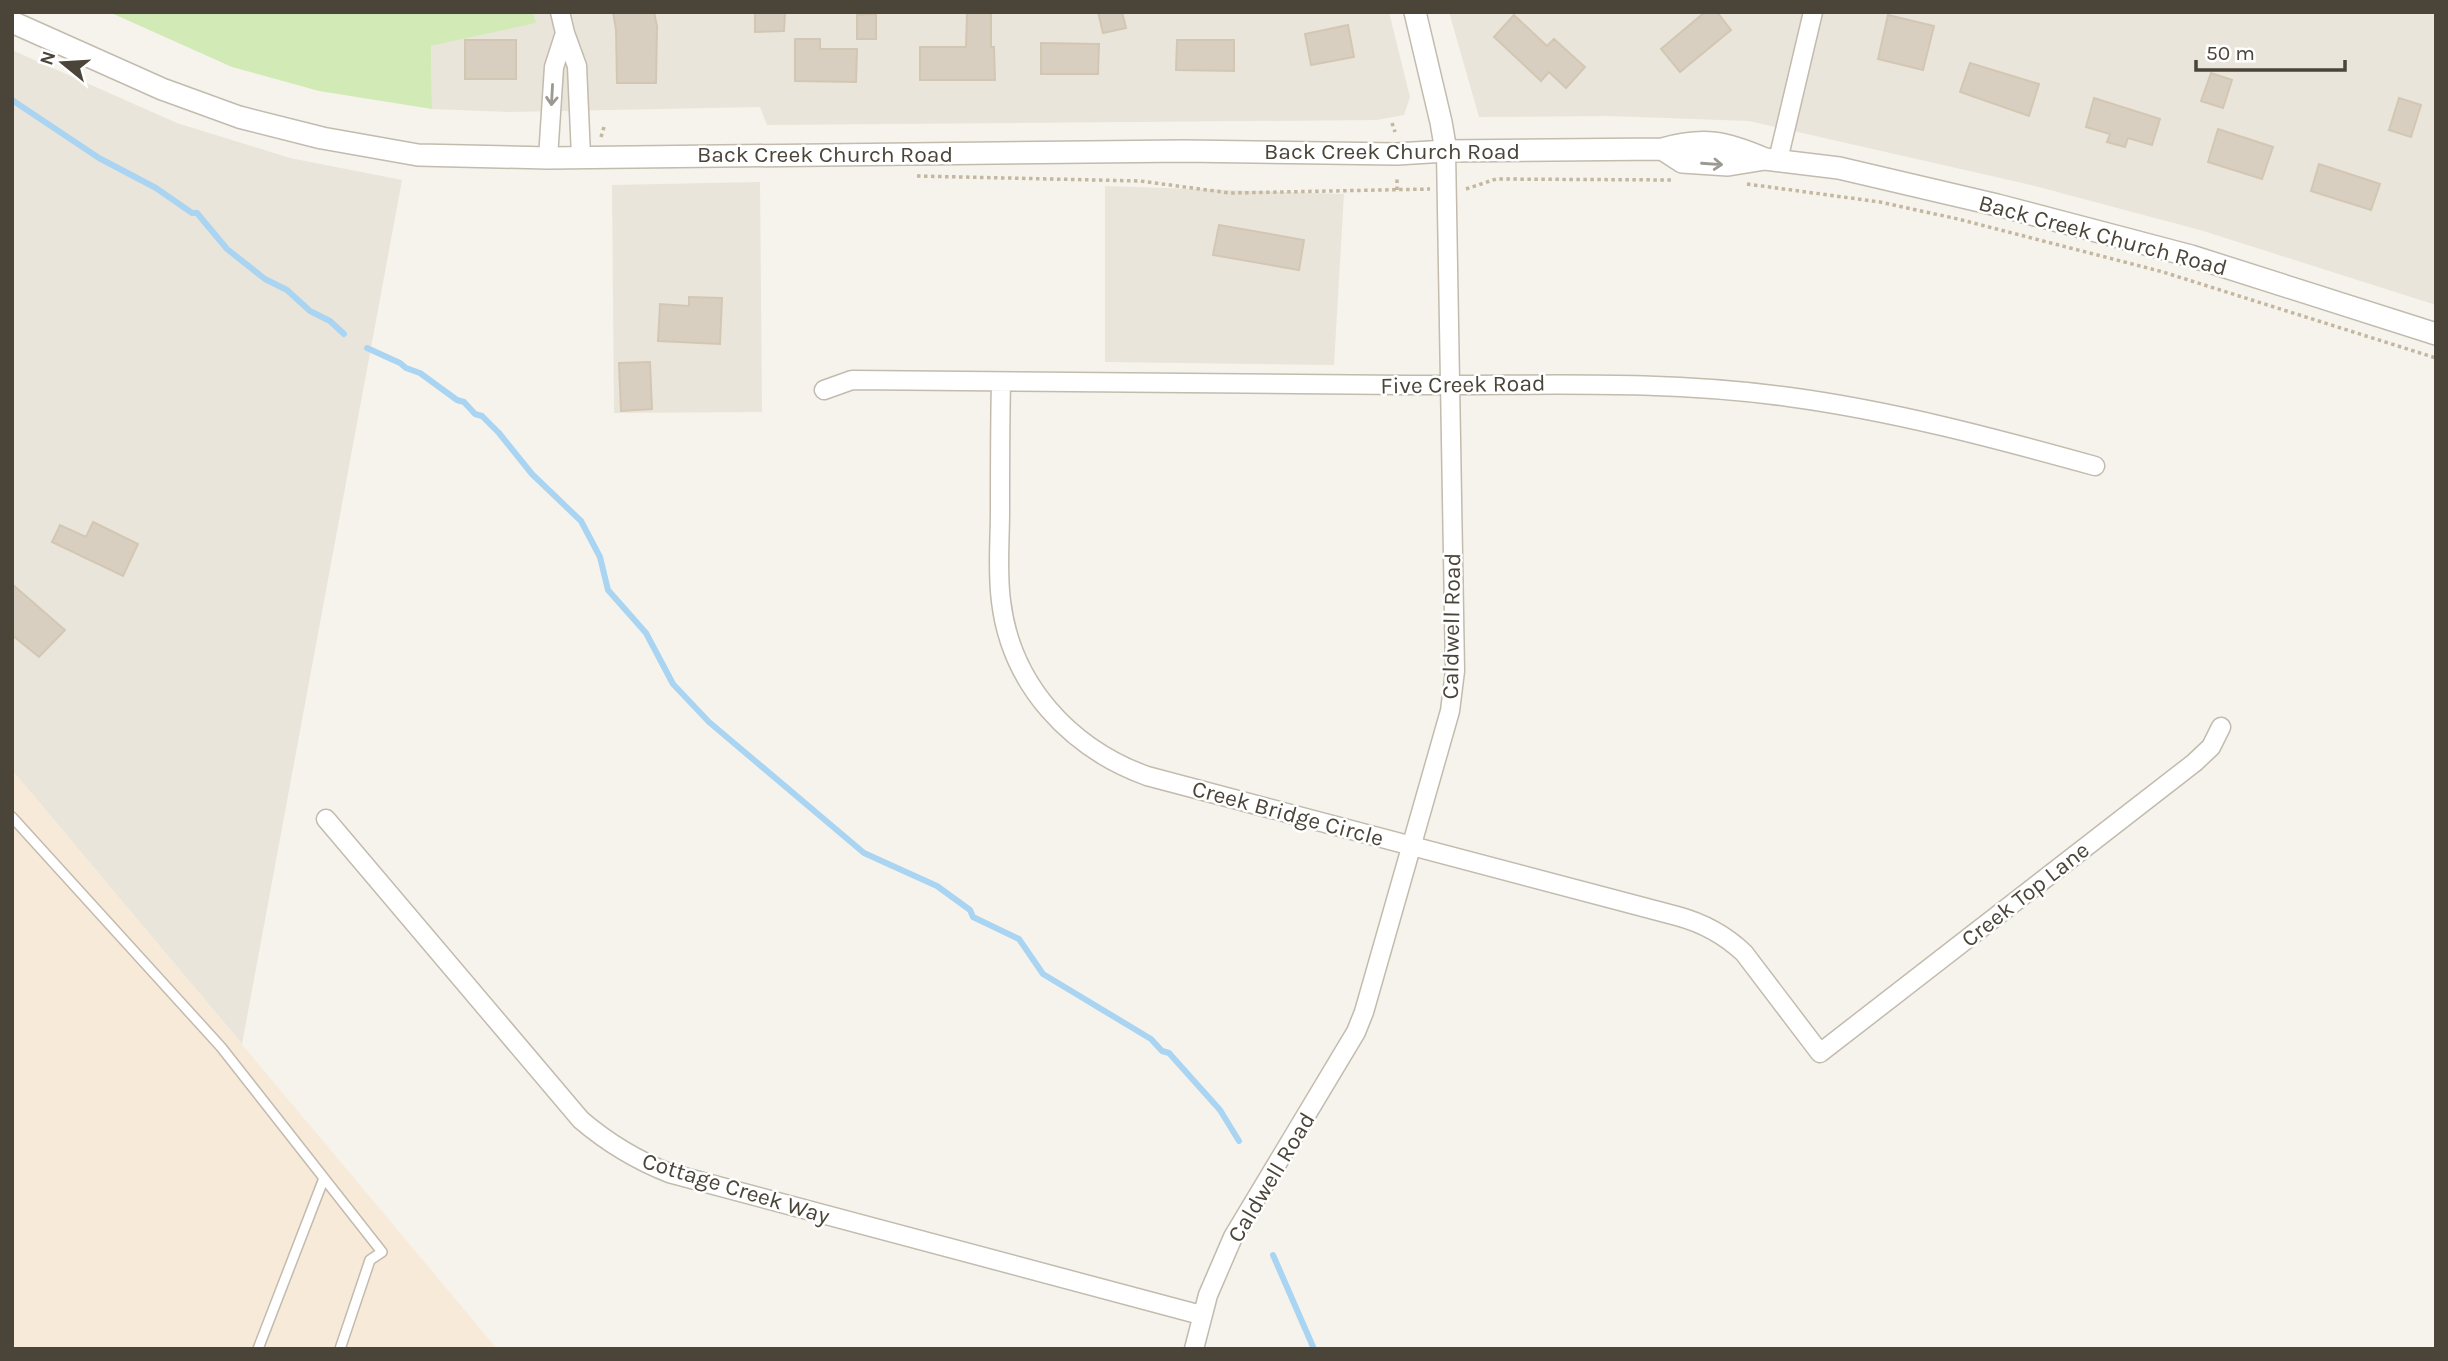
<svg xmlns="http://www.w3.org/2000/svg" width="2448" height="1361" viewBox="0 0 2448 1361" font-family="Karla,sans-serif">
	<rect width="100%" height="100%" fill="#f6f3ec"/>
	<!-- residential -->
	<path fill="#eae5da" d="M533,12H1389L1410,97L1404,115L1377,120L767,125L760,107L509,112L432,109L431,46L535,23Z
		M1449,12H2436V305L2200,230L2031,185L1749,121L1609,116L1479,117Z
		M12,50L177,123L290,158L402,180L242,1044L12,770Z
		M760,182L762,412L614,413L612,185Z
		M1105,186L1344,194L1334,365L1105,362Z"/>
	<!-- commercial -->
	<path fill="#f7ead8" d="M12,770L437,1277L497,1349H12Z"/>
	<!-- green -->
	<path fill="#d2eab5" d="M109,12H533L536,23L431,46L432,109L319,91L232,67Z"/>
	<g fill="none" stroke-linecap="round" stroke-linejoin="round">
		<!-- stream -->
		<path stroke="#a9d4f2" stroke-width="6" d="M12,100L99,158L156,188L192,213H197L227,249L265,279L287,290L310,311L330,321L344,334
			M367,348L400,363L406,368L420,373L457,400L464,402L475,414L482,416L499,433L532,474L581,521L600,557L608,590L646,633L673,684L709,722L864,853L937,886L970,910L973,917L1019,939L1043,974L1151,1039L1162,1051L1169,1053L1220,1110L1239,1141
			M1273,1255L1314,1349"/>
	</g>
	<!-- building -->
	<path fill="#d8cfc1" stroke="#d3c7b4" stroke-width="2" d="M613,12H654L657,26L656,83H617L616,30Z
		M755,12H785L784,31L755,32Z
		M967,12H991V47H994L995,80H920V47H966Z
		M1098,12H1122L1126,28L1103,33Z
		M1705,12H1717L1731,30L1680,72L1661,49Z
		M876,14V39H857V15Z
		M1514,15L1547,46L1554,39L1585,67L1566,88L1549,72L1541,81L1494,37Z
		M1888,15L1934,26L1923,70L1878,59Z
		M1348,25L1354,57L1311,65L1305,34Z
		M795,39H820V49H857L856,82L795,81Z
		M465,40H516V79H465Z
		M1177,40H1234V71L1176,70Z
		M1041,43L1099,44L1098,74H1041Z
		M1970,63L2039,84L2029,116L1960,92Z
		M2211,73L2232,80L2223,108L2201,101Z
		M2094,98L2160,119L2152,145L2128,138L2125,147L2107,142L2110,134L2086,127Z
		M2399,98L2421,105L2411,137L2389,130Z
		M2218,129L2273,147L2262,179L2208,162Z
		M2319,164L2380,184L2371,210L2311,191Z
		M1219,225L1304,240L1299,270L1213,255Z
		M689,297L722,298L720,344L658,341L660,304L689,306Z
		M650,362L652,409L621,411L619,363Z
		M93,522L138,544L123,576L52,542L60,525L86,537Z
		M12,584L65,630L39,657L12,635Z"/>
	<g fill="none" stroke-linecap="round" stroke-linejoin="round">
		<!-- service casing -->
		<g stroke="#c2bbae" stroke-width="12">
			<path id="service" d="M12,817L221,1047L382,1252L370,1260L340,1349
				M258,1349L324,1178"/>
		</g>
		<!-- minor casing -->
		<g stroke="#c2bbae" stroke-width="21">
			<path id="minor" d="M560,12L565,33L577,66L581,156
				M548,158L554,67L565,33
				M1778,160L1813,12
				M1001,382C1000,425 1000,468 1000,511C1000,541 997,571 1001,601C1011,685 1070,748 1147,776L1677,916C1703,923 1724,934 1744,953L1820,1053L2194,763L2211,747L2221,727
				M824,390L852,380C1036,381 1221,384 1405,385C1536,386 1659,379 1789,397C1893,411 1994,438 2095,466
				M326,819L581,1120C608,1143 636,1160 669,1173L1201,1315
				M1194,1349L1208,1295L1233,1237L1356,1032L1364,1012L1450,711L1455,671L1446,151"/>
		</g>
		<!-- tertiary casing -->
		<g stroke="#c2bbae" stroke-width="24">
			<path id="tertiary" d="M1415,12L1441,122L1446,151
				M12,22L162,89L239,117L322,138L418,155L548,158L1184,151L1397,154L1446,151L1662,149C1704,137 1726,142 1765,159
				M1662,149L1682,162L1728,165L1765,159L1839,168L1997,205L2191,256L2436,334"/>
		</g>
		<!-- path -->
		<path stroke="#c4b79f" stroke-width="3.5" stroke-dasharray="3.5 3.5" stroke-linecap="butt" d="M1392,123L1395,132
			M601,137L604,127
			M917,176L1140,181L1230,193L1430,189
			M1747,184L1880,202L1958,219L2163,272L2436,358
			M1466,189L1496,179L1673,180
			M1397,190V178"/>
		<!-- service -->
		<use href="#service" stroke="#fff" stroke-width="9"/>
		<!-- minor -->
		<use href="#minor" stroke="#fff" stroke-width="18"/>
		<!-- tertiary -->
		<use href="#tertiary" stroke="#fff" stroke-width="21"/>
	</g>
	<!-- one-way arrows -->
	<defs><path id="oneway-shaft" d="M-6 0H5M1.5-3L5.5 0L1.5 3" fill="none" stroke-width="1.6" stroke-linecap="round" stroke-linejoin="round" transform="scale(1.75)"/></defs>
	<g stroke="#9c9892">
		<use href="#oneway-shaft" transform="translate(552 95) rotate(93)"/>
		<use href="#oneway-shaft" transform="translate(1712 164) rotate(4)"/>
	</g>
	<g text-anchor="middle" stroke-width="5" stroke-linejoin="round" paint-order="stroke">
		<!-- street labels -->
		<g font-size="23" fill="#4b4439" stroke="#fff">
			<text x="1392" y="159">Back Creek Church Road</text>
			<text x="825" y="162">Back Creek Church Road</text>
			<text transform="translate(2103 235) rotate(15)" y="8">Back Creek Church Road</text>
			<text transform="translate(1463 384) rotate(-1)" y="8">Five Creek Road</text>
			<text transform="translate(1451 626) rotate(-89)" y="8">Caldwell Road</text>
			<text transform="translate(1288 813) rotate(15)" y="8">Creek Bridge Circle</text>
			<text transform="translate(2025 894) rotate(-38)" y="8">Creek Top Lane</text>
			<text transform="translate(1271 1177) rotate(-59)" y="8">Caldwell Road</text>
			<text transform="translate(736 1188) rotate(17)" y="8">Cottage Creek Way</text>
		</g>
	</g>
	<!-- border -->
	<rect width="2448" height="1361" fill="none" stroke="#4b4439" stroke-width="28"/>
	<!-- north arrow -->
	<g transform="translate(63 63) rotate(288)" stroke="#ffffff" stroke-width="5" paint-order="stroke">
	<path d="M0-5L12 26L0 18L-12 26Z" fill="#4b4439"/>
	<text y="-10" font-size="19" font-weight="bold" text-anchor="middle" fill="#4b4439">N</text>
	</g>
	<!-- scale -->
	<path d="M2196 60v10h149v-10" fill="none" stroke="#4b4439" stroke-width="3.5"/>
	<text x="2206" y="60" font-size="21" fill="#4b4439" stroke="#ffffff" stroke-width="5" paint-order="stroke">50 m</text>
</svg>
